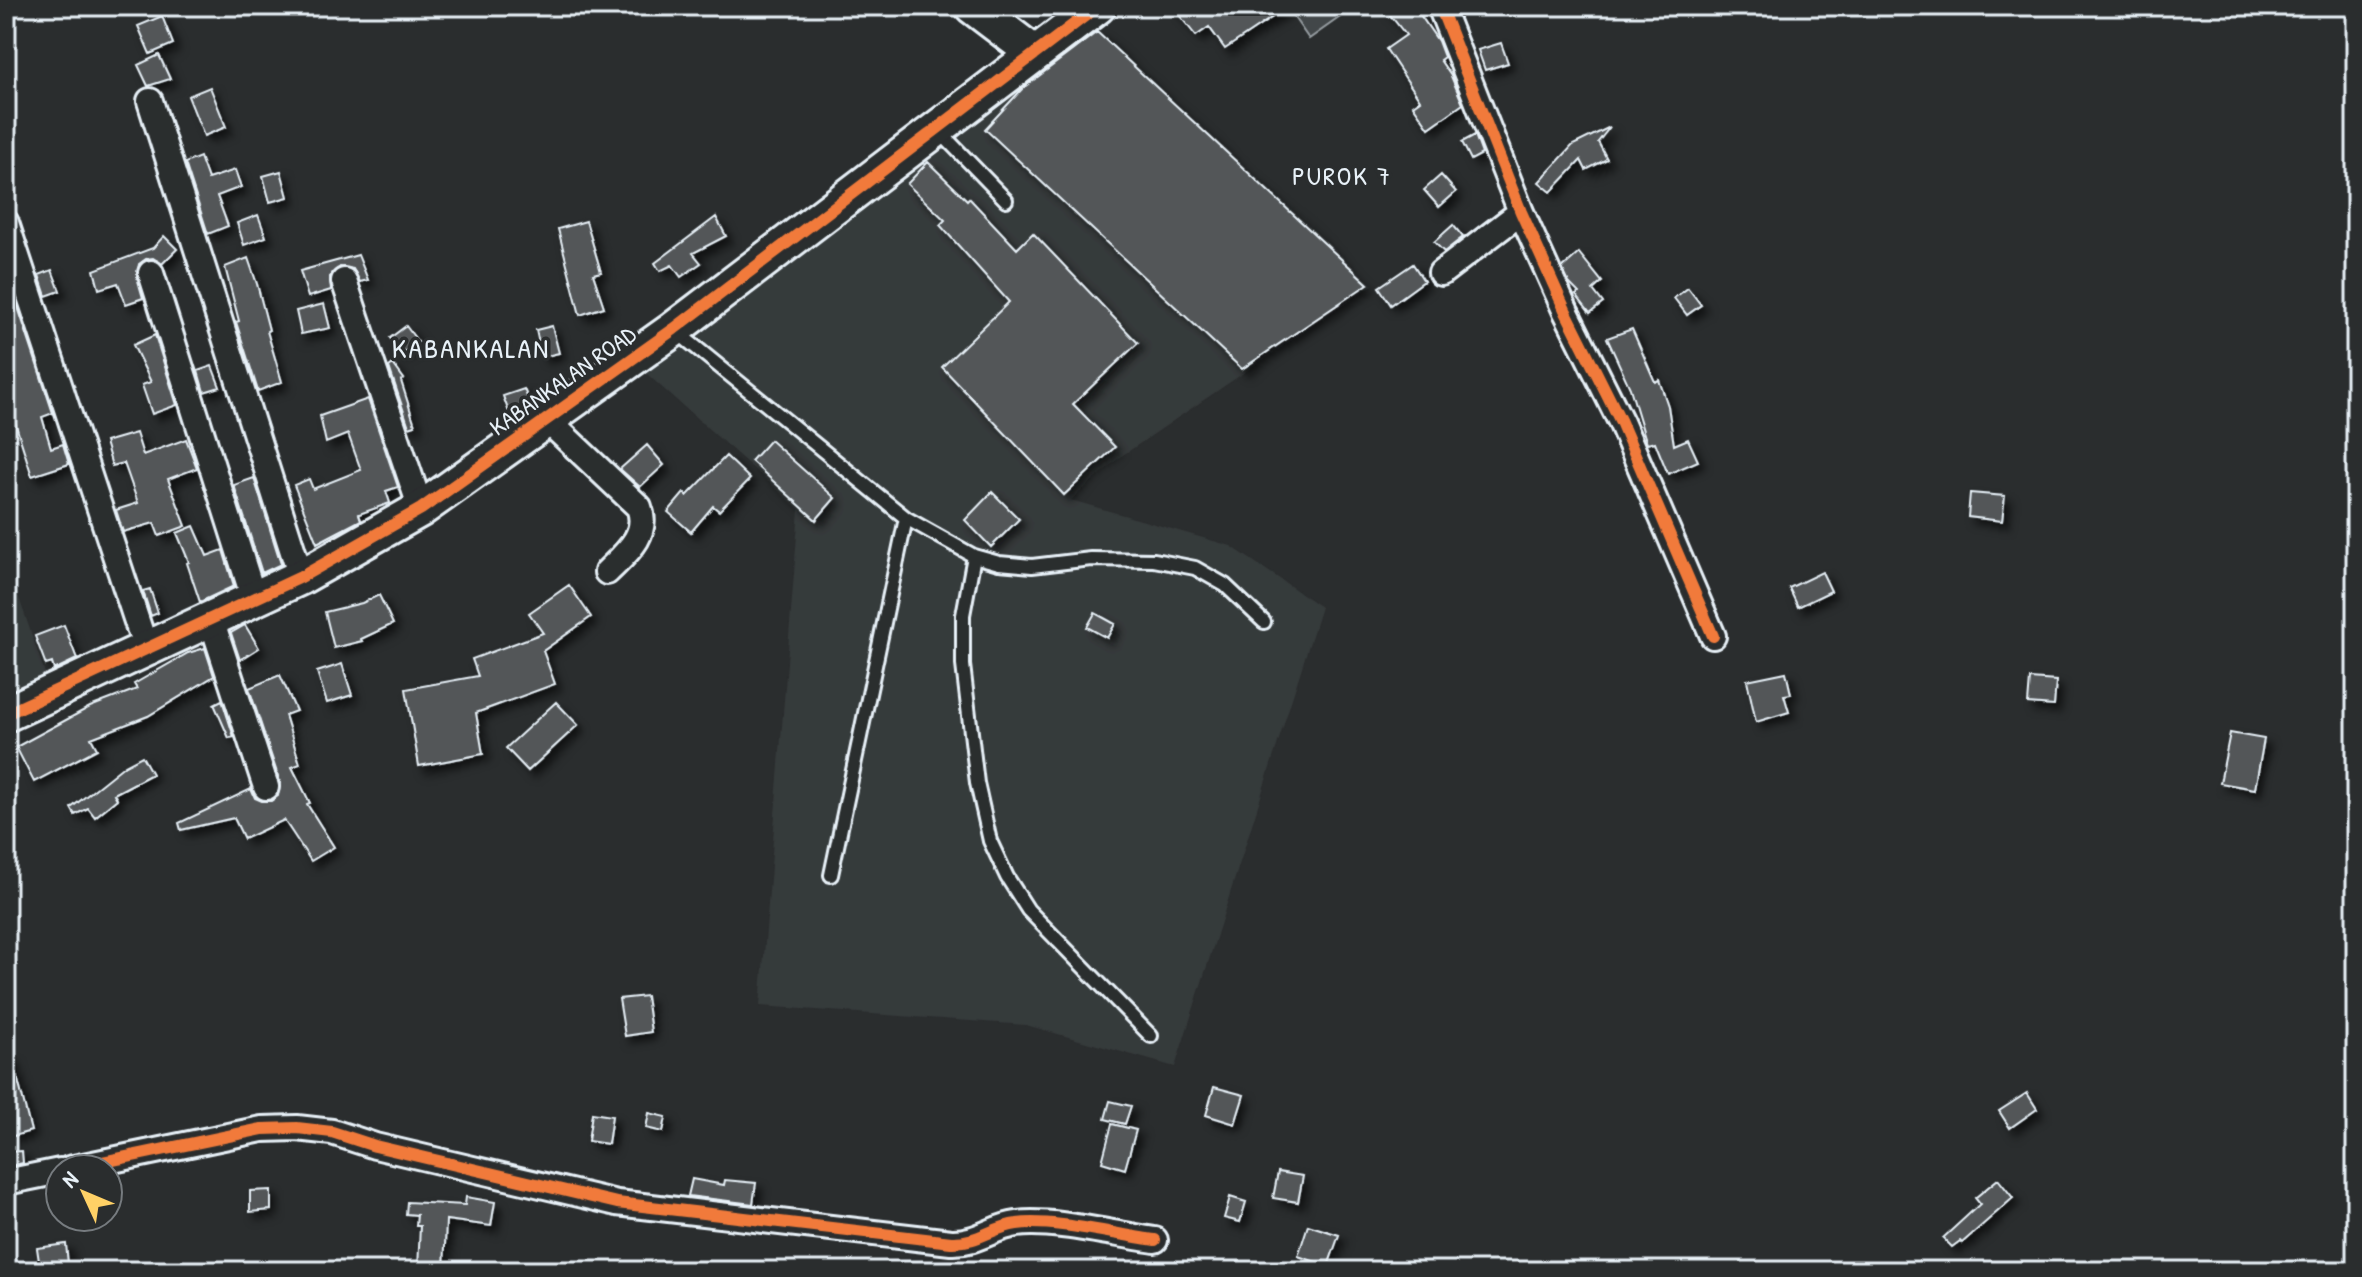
<svg xmlns="http://www.w3.org/2000/svg" width="2362" height="1277" viewBox="0 0 2362 1277" font-family="'Patrick Hand',sans-serif">
	<defs>
		<filter id="shadow"><feDropShadow dx="6" dy="6" stdDeviation="4" flood-color="#0009"/></filter>
	</defs>
	<rect width="100%" height="100%" fill="#2a2d2e"/>
	<filter id="ink" filterUnits="userSpaceOnUse"><feTurbulence type="fractalNoise" baseFrequency=".0125" numOctaves="2"/><feDisplacementMap in="SourceGraphic" scale="16" xChannelSelector="R" yChannelSelector="G"/><feConvolveMatrix kernelMatrix="1 2 1 2 8 2 1 2 1" color-interpolation-filters="sRGB"/></filter>
	<g filter="url(#ink)">
		<!-- built -->
		<path fill="#363a3b" d="M1086,20L1373,285L1120,457L1071,500L1231,546L1321,607L1175,1067L1026,1025L760,1006L799,509L639,367Z
			M6,560L48,682L6,701Z"/>
		<!-- green -->
		<path fill="#424648" stroke="#959ca0" stroke-width="2" d="M1286,6H1337L1343,15L1309,39Z"/>
		<!-- building -->
		<path fill="#535759" stroke="#e8f1f8" stroke-width="2" filter="url(#shadow)" d="M1172,6H1289L1225,49L1209,27L1196,36Z
			M1383,6H1414L1438,41L1444,57L1440,60L1451,76L1463,104L1429,128L1413,105L1420,100L1386,49L1406,35Z
			M162,16L173,44L150,54L138,26Z
			M1097,32L1368,284L1242,369L985,129L1023,88Z
			M1501,43L1508,63L1485,70L1478,50Z
			M159,55L170,79L148,86L138,65Z
			M210,87L226,127L204,136L188,96Z
			M1610,127L1598,142L1607,159L1586,170L1581,160L1551,192L1539,182L1573,145Z
			M1475,135L1482,154L1471,160L1462,142Z
			M200,157L208,179L235,170L241,187L217,196L228,226L208,234L185,163Z
			M928,162L967,200L969,198L1017,249L1033,233L1138,343L1073,404L1115,447L1064,495L942,367L1009,302L940,225L945,220L907,184Z
			M281,171L288,197L270,202L263,176Z
			M1441,175L1456,192L1439,207L1424,190Z
			M258,215L266,237L244,245L237,223Z
			M716,217L726,236L693,253L701,263L681,277L672,265L660,271L655,263Z
			M586,221L601,272L593,274L604,307L580,315L558,229Z
			M1453,225L1463,237L1444,252L1434,242Z
			M164,236L177,249L162,264L153,258L146,259L139,264L137,277L143,298L126,304L118,283L99,289L94,270L153,248Z
			M1579,253L1602,282L1593,290L1603,303L1590,313L1576,295L1579,293L1569,283L1562,268Z
			M358,255L368,280L360,282L353,269L340,267L330,277L331,290L308,297L300,271Z
			M248,258L257,284L269,330L267,331L282,382L258,391L236,322L239,321L225,267Z
			M1413,264L1424,281L1391,305L1379,287Z
			M52,270L60,291L46,296L39,275Z
			M6,271L53,413L42,417L51,448L63,444L69,464L32,476L6,394Z
			M1688,288L1701,305L1687,315L1674,298Z
			M324,304L330,328L301,334L296,311Z
			M406,326L418,342L402,354L390,338Z
			M552,326L559,353L542,357L536,330Z
			M1632,329L1655,382L1659,380L1668,406L1674,445L1688,439L1698,461L1668,474L1655,442L1647,444L1630,388L1607,338Z
			M155,335L177,405L152,414L142,385L151,382L133,345Z
			M393,364L404,379L401,381L415,425L409,427L389,367Z
			M212,366L220,387L204,392L198,371Z
			M524,389L531,406L510,415L503,396Z
			M368,399L398,487L386,491L390,503L359,514L361,520L317,543L294,485L309,479L313,489L361,470L348,434L326,443L320,416Z
			M136,433L143,455L186,439L197,468L168,479L186,526L159,536L154,523L123,532L116,510L138,503L124,463L112,466L105,442Z
			M770,440L835,498L816,520L751,461Z
			M647,445L664,465L640,487L620,469Z
			M726,456L750,479L719,511L713,506L691,532L668,512L684,493L687,496Z
			M254,478L281,564L262,573L234,485Z
			M992,492L1019,519L991,547L965,520Z
			M1970,493L2005,496L2002,521L1968,517Z
			M194,526L207,556L223,550L234,586L200,602L187,563L189,562L177,533Z
			M1822,572L1831,591L1798,607L1789,588Z
			M569,585L591,617L543,651L555,684L476,713L483,754L419,766L406,689L478,676L472,659L543,633L529,613Z
			M150,589L158,613L151,616L143,591Z
			M379,595L393,624L361,639L362,641L334,648L325,612L362,603Z
			M1095,613L1115,624L1107,638L1087,627Z
			M64,625L77,659L54,670L52,663L46,665L35,636Z
			M245,625L259,648L240,660L231,633Z
			M205,648L214,676L148,716L91,738L97,749L34,782L16,747L90,707L137,689L134,684L188,653Z
			M342,664L352,695L327,703L317,672Z
			M1786,672L1791,694L1784,695L1789,712L1756,722L1747,680Z
			M280,675L296,711L285,715L300,764L292,767L310,803L307,804L334,847L311,861L284,820L244,839L234,818L181,830L179,823L251,789L255,798L262,801H271L278,796L280,782L249,688Z
			M2030,679L2056,681L2054,706L2028,704Z
			M222,700L234,737L229,738L214,704Z
			M556,702L578,725L528,771L506,748Z
			M2230,733L2264,739L2255,789L2220,783Z
			M142,756L152,774L114,794L117,799L95,817L88,808L75,815L71,808L125,765Z
			M646,996L651,1032L625,1036L619,999Z
			M6,1057H12L31,1131L10,1137L6,1121Z
			M1214,1087L1244,1095L1235,1124L1206,1115Z
			M2027,1093L2037,1109L2010,1128L1999,1111Z
			M1110,1101L1131,1106L1125,1124L1105,1119Z
			M592,1113L612,1116L608,1144L588,1141Z
			M649,1113L666,1117L663,1132L646,1128Z
			M1112,1124L1136,1130L1125,1169L1102,1162Z
			M22,1151L23,1163L6,1167V1152Z
			M1278,1172L1303,1176L1298,1202L1273,1198Z
			M692,1179L724,1185L725,1180L756,1183L753,1204L688,1196Z
			M1998,1179L2013,1198L1962,1243L1960,1241L1952,1247L1943,1238L1980,1204L1975,1198Z
			M271,1190V1210L250,1212V1191Z
			M466,1197L495,1202L491,1226L446,1220L444,1270L418,1269L420,1226H416L417,1215L406,1214L407,1202L465,1205Z
			M1230,1197L1246,1202L1240,1222L1224,1218Z
			M1308,1225L1339,1235L1328,1266L1298,1256Z
			M66,1244L68,1264L40,1268L37,1248Z"/>
		<g fill="none" stroke-linecap="round" stroke-linejoin="round">
			<!-- lane casing -->
			<g stroke="#e8f1f8" stroke-width="18">
				<path id="lane" d="M938,130L1006,200
					M677,332L906,518L974,556L999,563L1032,566L1091,559L1154,560L1195,568L1225,585L1264,622
					M974,556L963,615V665L977,783L990,841L1007,877L1028,910L1151,1036
					M831,875L906,518"/>
			</g>
			<!-- street casing -->
			<g stroke="#e8f1f8" stroke-width="30">
				<path id="street" d="M1440,6L1521,212L1566,312L1621,422L1713,636
					M150,101L301,577
					M6,223L146,649
					M151,273L254,599
					M1441,273L1521,212
					M344,281L421,509
					M547,420L639,507C650,535 625,554 607,572
					M211,619L266,787
					M69,1169L262,1129L297,1128L332,1132L375,1146L617,1203L951,1242C978,1243 992,1227 1017,1224C1052,1219 1118,1235 1155,1240
					M6,1182L60,1171"/>
			</g>
			<!-- secondary casing -->
			<g stroke="#e8f1f8" stroke-width="40">
				<path id="secondary" d="M972,6L1034,53
					M6,714L301,577L421,509L674,329L1098,6"/>
			</g>
			<!-- lane -->
			<use href="#lane" stroke="#2a2d2e" stroke-width="12"/>
			<!-- street -->
			<use href="#street" stroke="#2a2d2e" stroke-width="24"/>
			<!-- secondary -->
			<use href="#secondary" stroke="#2a2d2e" stroke-width="34"/>
			<!-- cycleway casing -->
			<g stroke="#2a2d2e" stroke-width="17">
				<path id="cycleway" d="M1440,6L1521,212L1566,312L1621,422L1713,636
					M6,714L301,577L421,509L674,329L1098,6
					M69,1169L262,1129L297,1128L332,1132L375,1146L617,1203L951,1242C978,1243 992,1227 1017,1224C1052,1219 1118,1235 1155,1240"/>
			</g>
			<!-- cycleway -->
			<use href="#cycleway" stroke="#f17a3a" stroke-width="12"/>
		</g>
	</g>
	<g text-anchor="middle" stroke-width="7" stroke-linejoin="round" paint-order="stroke">
		<!-- street labels -->
		<g font-size="24" fill="#e8f1f8" stroke="#2a2d2e">
			<text transform="translate(563 381) rotate(-35)" y="8">KABANKALAN ROAD</text>
		</g>
		<!-- neighbourhood labels -->
		<g font-size="26" letter-spacing="2" fill="#e8f1f8" stroke="#2a2d2e">
			<text x="1342" y="185">PUROK 7</text>
		</g>
		<!-- quarter labels -->
		<g font-size="28" letter-spacing="2" fill="#e8f1f8" stroke="#2a2d2e">
			<text x="471" y="358">KABANKALAN</text>
		</g>
	</g>
	<!-- margin -->
	<rect width="2362" height="1277" fill="none" stroke="#2a2d2e" stroke-width="32"/>
	<rect x="16" y="16" width="2330" height="1245" fill="none" stroke="#e8f1f8" stroke-width="3" filter="url(#ink)"/>
	<!-- north arrow -->
	<g transform="translate(84 1193) rotate(314)"><circle r="38" fill="#2a2d2e" stroke="#767b7f" stroke-width="2"/>
	<path d="M0-6L14 30L0 20L-14 30Z" fill="#ffd166"/>
	<text y="-12" font-size="22" font-weight="bold" text-anchor="middle" fill="#e8f1f8">N</text>
	</g>
</svg>
